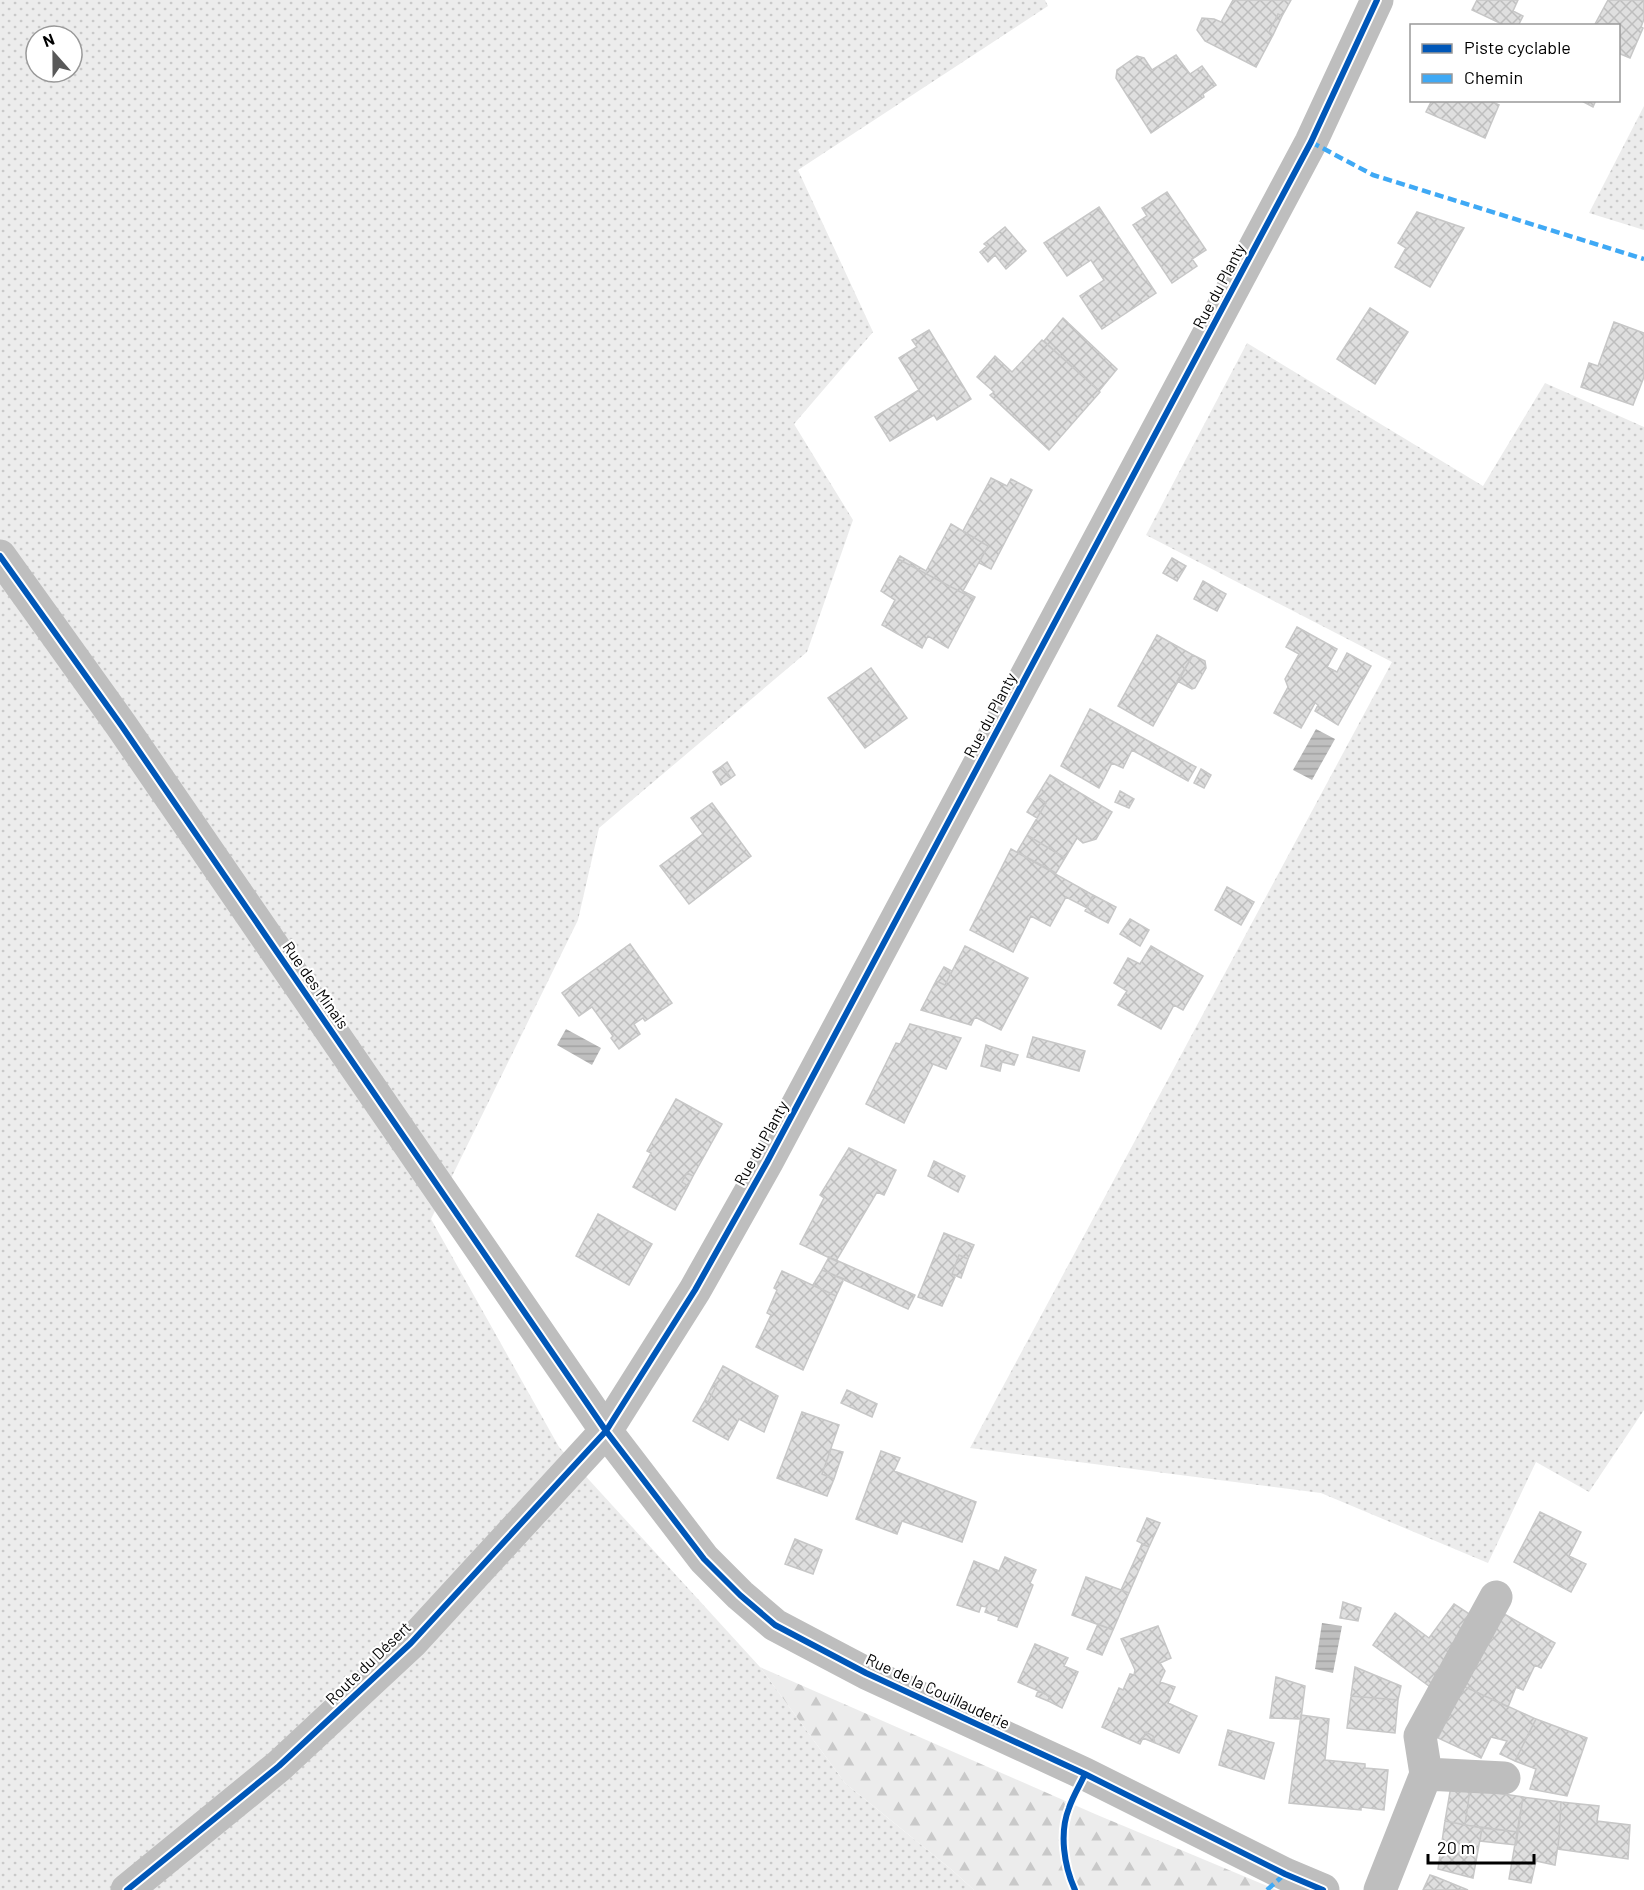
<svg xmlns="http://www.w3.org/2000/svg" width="1644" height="1890" viewBox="0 0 1644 1890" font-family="Barlow,sans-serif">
	<defs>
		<pattern id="grass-dots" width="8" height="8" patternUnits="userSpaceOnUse" patternTransform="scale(1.5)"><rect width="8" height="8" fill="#ececec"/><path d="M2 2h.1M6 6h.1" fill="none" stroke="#c9c9c9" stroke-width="1.8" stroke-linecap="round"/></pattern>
		<pattern id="forest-firs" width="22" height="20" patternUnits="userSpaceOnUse" patternTransform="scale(1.5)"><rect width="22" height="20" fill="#ececec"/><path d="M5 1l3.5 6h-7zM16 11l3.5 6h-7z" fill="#c9c9c9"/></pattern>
		<pattern id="water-rules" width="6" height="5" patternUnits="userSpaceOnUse" patternTransform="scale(1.5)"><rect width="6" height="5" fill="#bfbfbf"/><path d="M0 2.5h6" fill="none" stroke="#a2a2a2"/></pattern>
		<pattern id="building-cross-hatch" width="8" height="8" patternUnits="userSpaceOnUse" patternTransform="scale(1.5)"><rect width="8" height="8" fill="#dfdfdf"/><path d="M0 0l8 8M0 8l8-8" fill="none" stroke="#bebebe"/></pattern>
	</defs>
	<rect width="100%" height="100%" fill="#fff"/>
	<!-- grass -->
	<path fill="url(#grass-dots)" fill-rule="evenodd" d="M0,0H1045L1048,6L798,170L873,332L794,424L853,520L807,652L599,828L578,920L431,1219L559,1447L760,1667L845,1783L952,1870L974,1890H0ZM36,36H72V72H36Z
		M1644,106V230L1589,213Z
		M1247,343L1483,486L1545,383L1644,427V1410L1589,1492L1536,1462L1488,1563L1321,1493L970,1448L1392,662L1146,535Z"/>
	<!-- forest -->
	<path fill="url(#forest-firs)" d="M760,1667L1095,1814L1277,1890H974L952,1870L845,1783Z"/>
	<!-- water -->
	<path fill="url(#water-rules)" d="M1316,729L1335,739L1312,780L1293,770Z
		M566,1029L601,1048L592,1065L557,1045Z
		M1322,1623L1342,1626L1333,1673L1315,1669Z"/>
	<!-- building -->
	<path fill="url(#building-cross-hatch)" stroke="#c7c7c7" stroke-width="1.5" d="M1233,0H1291L1282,16L1278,14L1269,32L1273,35L1256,67L1205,41L1197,30L1202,18L1214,19L1221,22Z
		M1477,0H1518L1513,11L1523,16L1518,26H1506L1472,10Z
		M1608,0H1644V19L1641,27L1643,28L1630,58L1618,53V26H1594Z
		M1278,14L1282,16L1273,35L1269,32Z
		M1176,55L1190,74L1202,66L1216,85L1203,94L1204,97L1151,133L1116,78L1117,70L1137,56L1144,58L1152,70Z
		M1432,100H1488L1499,105L1485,138L1426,112Z
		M1580,100H1596L1593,107Z
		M1167,192L1206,250L1192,259L1197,266L1172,283L1133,225L1147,216L1142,208Z
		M1099,207L1156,293L1102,329L1080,296L1104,280L1091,260L1067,276L1044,243Z
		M1417,212L1464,228L1430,287L1395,267L1406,248L1398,243Z
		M1005,227L1026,251L1006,269L995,255L988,262L980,252L987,246L984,244Z
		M1370,308L1408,332L1375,384L1337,359Z
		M1063,318L1117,369L1099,391L1044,341Z
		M1614,322L1644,333V377L1633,405L1581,387L1589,363L1598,366Z
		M929,330L971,399L937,420L934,415L890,441L875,417L919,390L899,358L917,347L912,340Z
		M1042,340L1100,392L1049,450L990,395L994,392L977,377L995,356L1012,372Z
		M991,478L1007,486L1011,479L1032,490L991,569L979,563L988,546L963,531Z
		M951,524L988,546L963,591L975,597L974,599L898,559L900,556L926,571Z
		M1172,558L1186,566L1177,581L1163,573Z
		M898,559L974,599L948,648L928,636L922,648L882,625L895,600L881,591Z
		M1203,581L1226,594L1217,611L1194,599Z
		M1297,627L1337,649L1327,667L1337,672L1347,653L1371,666L1338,725L1315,711L1318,705L1315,703L1301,728L1274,713L1288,687L1285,679L1299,654L1286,647Z
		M1157,635L1193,655L1153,726L1118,706Z
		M1193,655L1205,661L1206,668L1195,688L1192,689L1177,681Z
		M871,668L907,718L865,748L828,698Z
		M1090,709L1196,767L1188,781L1132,750L1123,768L1112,763L1099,788L1061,766Z
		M727,762L735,775L731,778L722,766Z
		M722,766L731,778L721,785L713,772Z
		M1201,769L1211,775L1204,788L1194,783Z
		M1050,775L1112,812L1096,839L1083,843L1077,838L1065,858L1027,835L1046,803L1037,796Z
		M1120,791L1134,799L1129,808L1115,802Z
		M1037,796L1046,803L1037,818L1027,812Z
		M712,803L751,856L689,904L660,866L703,834L691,818Z
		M1027,835L1065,858L1056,873L1017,852Z
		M1011,849L1093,895L1087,908L1066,897L1050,926L1031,916L1013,952L970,930Z
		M1227,887L1254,902L1241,925L1215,910Z
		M1093,895L1116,907L1108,923L1085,911Z
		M1130,919L1149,930L1140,946L1120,934Z
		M630,944L672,1003L645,1021L643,1018L634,1024L640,1034L619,1049L611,1038L613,1036L592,1007L579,1016L562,993Z
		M965,946L1028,978L1001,1030L975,1017L971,1025L921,1010L936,981L945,985Z
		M1151,946L1203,976L1183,1010L1174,1005L1161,1029L1118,1005L1127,991L1114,983L1128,958L1140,964Z
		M944,967L952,971L945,985L936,981Z
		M910,1024L961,1038L946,1069L933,1064L904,1123L866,1104L896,1043L900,1044Z
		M1033,1037L1085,1051L1079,1071L1027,1057Z
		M986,1045L1018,1055L1014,1065L1002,1062L1000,1071L981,1066Z
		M676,1099L722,1124L693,1176L687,1173L682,1182L688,1186L675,1210L633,1187L651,1153L647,1151Z
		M849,1148L896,1170L884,1195L877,1192L836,1261L800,1244L824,1198L820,1195Z
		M934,1161L965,1176L958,1192L928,1176Z
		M687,1173L693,1176L688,1186L682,1182Z
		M598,1214L652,1244L629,1285L576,1256Z
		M944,1233L974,1245L968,1259L959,1255L952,1274L956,1275L942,1306L918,1297Z
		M959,1255L968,1259L961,1278L952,1274Z
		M829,1257L915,1295L908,1309L822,1270Z
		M822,1270L844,1279L836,1296L813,1285Z
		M782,1271L836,1296L803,1370L756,1347L771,1315L767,1313L777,1290L774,1288Z
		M723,1366L778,1396L764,1432L739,1419L728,1440L693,1421L705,1400L708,1402L717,1384L714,1383Z
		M714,1383L717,1384L708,1402L705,1400Z
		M847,1390L877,1404L872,1417L841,1403Z
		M802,1412L839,1425L822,1474L834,1479L827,1496L777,1478Z
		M831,1449L843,1452L834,1479L822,1474Z
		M881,1451L900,1458L894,1471L976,1502L962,1542L902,1521L897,1534L856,1519Z
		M1540,1512L1581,1532L1569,1556L1586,1564L1571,1592L1514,1562Z
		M1147,1518L1160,1523L1149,1547L1137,1541Z
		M795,1539L822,1550L813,1574L785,1564Z
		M1142,1544L1149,1547L1129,1593L1121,1590Z
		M1005,1557L1036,1570L1030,1583L1033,1585L1017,1627L998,1620L999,1617L985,1612L987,1607L981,1606L979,1612L957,1605L974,1561L999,1571Z
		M1086,1577L1129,1593L1113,1630L1072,1615Z
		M1343,1602L1361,1608L1358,1621L1340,1618Z
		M1454,1604L1477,1619L1433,1689L1373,1645L1395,1613L1429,1638Z
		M1499,1611L1555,1643L1541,1668L1535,1665L1523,1690L1516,1687L1508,1707L1463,1686Z
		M1098,1624L1113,1630L1102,1655L1087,1649Z
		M1158,1626L1171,1658L1160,1663L1165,1671L1160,1682L1175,1687L1168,1703L1197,1716L1179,1753L1155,1743L1153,1736L1146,1732L1140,1744L1102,1727L1119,1688L1123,1690L1130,1674L1134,1675L1135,1670L1121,1639Z
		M1035,1644L1068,1658L1064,1666L1078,1672L1062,1708L1048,1701L1050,1696L1018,1682Z
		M1355,1667L1401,1686L1398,1700L1351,1696Z
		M1276,1677L1305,1686L1301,1719L1270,1718Z
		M1463,1686L1536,1719L1515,1761L1500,1754L1507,1741L1491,1737L1481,1758L1438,1738Z
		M1038,1691L1050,1696L1048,1701L1036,1696Z
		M1351,1696L1398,1700L1395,1733L1347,1728Z
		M1301,1715L1329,1719L1325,1760L1365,1764V1768L1388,1770L1384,1810L1361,1807V1810L1289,1803Z
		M1536,1719L1587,1738L1567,1796L1530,1789L1536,1769L1515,1761Z
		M1228,1730L1274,1743L1264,1779L1219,1765Z
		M1146,1732L1153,1736L1155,1743L1143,1738Z
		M1451,1786L1470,1789L1465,1825L1445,1821Z
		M1470,1789L1523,1797L1518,1832L1465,1825Z
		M1523,1797L1561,1802L1559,1838L1555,1865L1536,1861L1531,1883L1509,1879Z
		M1561,1802L1599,1806L1597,1821L1630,1825L1628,1859L1558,1849Z
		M1445,1821L1482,1828L1473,1878L1438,1869Z
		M1482,1828L1518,1832L1516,1845L1480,1841Z
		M1430,1875L1436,1877L1468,1890H1423Z"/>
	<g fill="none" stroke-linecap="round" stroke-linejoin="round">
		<!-- minor -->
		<path stroke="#bebebe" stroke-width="33" d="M0,556L121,725L606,1431
			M1426,1774L1504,1778
			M1380,1890L1426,1774L1420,1736L1496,1597"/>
		<!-- tertiary -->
		<path stroke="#bebebe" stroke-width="33" d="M606,1431L704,1559L740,1595L775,1625L866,1673L1085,1774L1285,1874L1323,1890
			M127,1890L279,1766L411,1643L606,1431L695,1290L767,1162L1311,142L1377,0"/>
		<!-- quiet -->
		<path stroke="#3fa9f5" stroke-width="4.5" stroke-dasharray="9 4.5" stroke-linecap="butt" d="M1311,142L1373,175L1644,259
			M1267,1890L1285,1874"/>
		<!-- cycleway casing -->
		<g stroke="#fff" stroke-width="10">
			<path id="cycleway" d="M0,556L121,725L606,1431L704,1559L740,1595L775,1625L866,1673L1085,1774L1285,1874L1323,1890
				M127,1890L279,1766L411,1643L606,1431L695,1290L767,1162L1311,142L1377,0
				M1075,1890C1064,1866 1059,1833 1069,1808C1073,1796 1080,1785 1085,1774"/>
		</g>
		<!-- cycleway -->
		<use href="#cycleway" stroke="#0057b8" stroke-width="6"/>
	</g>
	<g text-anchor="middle" stroke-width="4.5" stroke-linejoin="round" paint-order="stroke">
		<!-- street labels -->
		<g font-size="16" fill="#000" stroke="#fff">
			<text transform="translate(1219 286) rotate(-62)" y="6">Rue du Planty</text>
			<text transform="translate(990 715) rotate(-62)" y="6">Rue du Planty</text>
			<text transform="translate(316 985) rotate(55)" y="6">Rue des Minais</text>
			<text transform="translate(761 1143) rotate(-61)" y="6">Rue du Planty</text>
			<text transform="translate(368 1663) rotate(-44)" y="6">Route du Désert</text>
			<text transform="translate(938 1691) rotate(25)" y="6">Rue de la Couillauderie</text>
		</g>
	</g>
	<!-- legend -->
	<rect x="1410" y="24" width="210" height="78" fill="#ffffff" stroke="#999999" stroke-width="1.5"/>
	<rect x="1422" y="44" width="30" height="9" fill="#0057b8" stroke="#999999" stroke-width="1.5"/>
	<text x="1464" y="54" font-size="18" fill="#000000">Piste cyclable</text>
	<rect x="1422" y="74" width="30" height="9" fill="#3fa9f5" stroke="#999999" stroke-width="1.5"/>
	<text x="1464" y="84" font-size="18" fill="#000000">Chemin</text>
	<!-- north arrow -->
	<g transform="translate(54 54) rotate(339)"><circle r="28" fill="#ffffff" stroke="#999999" stroke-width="1.5"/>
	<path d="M0-4.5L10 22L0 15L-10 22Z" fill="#595959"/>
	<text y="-9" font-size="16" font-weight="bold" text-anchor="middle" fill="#000000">N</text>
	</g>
	<!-- scale -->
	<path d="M1428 1854v9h106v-9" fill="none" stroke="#000000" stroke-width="3"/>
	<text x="1437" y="1854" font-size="18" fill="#000000" stroke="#ffffff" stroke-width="4.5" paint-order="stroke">20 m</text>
</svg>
